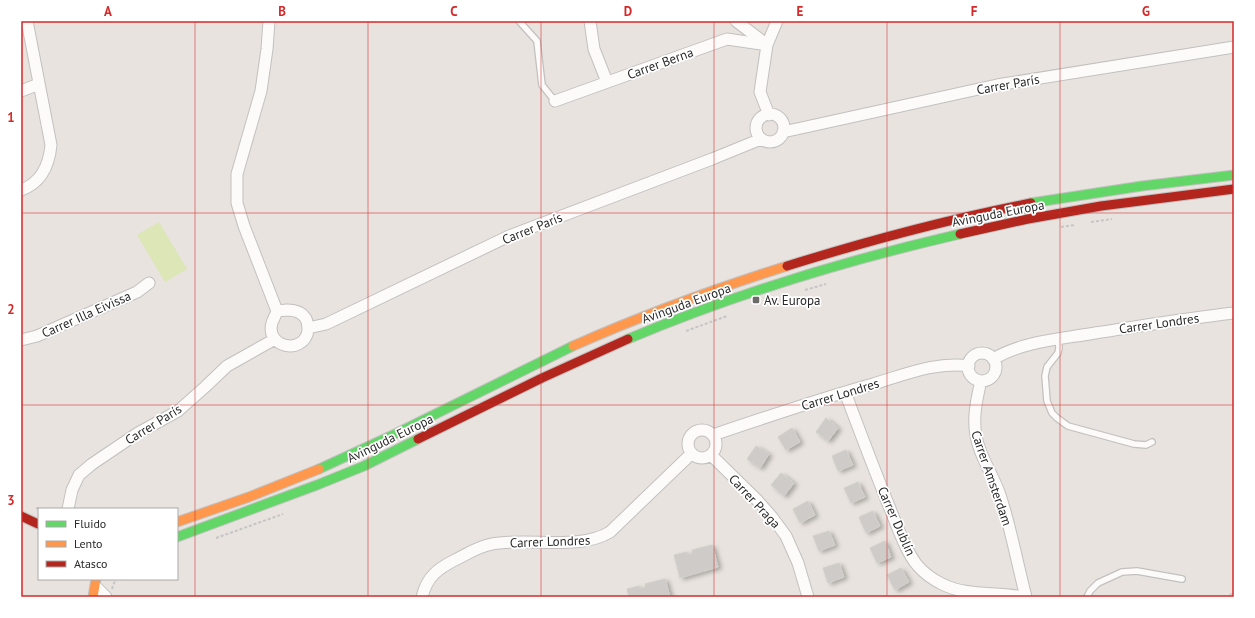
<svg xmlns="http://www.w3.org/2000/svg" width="1255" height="618" viewBox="0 0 1255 618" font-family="'PT Sans',sans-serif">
	<defs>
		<filter id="shadow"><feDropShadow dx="3.5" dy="2" stdDeviation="2" flood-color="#0004"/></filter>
	</defs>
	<rect width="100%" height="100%" fill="#e8e3de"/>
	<!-- pitch -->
	<path fill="#dce6b6" d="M159,222L187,269L165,282L137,235Z"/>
	<!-- building -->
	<path fill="#cfcbc8" stroke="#d2cfcb" filter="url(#shadow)" d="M826,418L838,428L828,441L816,432Z
		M792,428L800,442L786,450L778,437Z
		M756,446L769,454L760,468L747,459Z
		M846,450L853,465L838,471L832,456Z
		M781,473L794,483L784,496L771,485Z
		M858,482L865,497L851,503L844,488Z
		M808,501L815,515L800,523L793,509Z
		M873,511L880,526L866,533L859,517Z
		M829,531L835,545L819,551L813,536Z
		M885,541L891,557L877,563L870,548Z
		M712,545L718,567L680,578L674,555L687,552L688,555L693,553L692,550Z
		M839,563L844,577L828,583L823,568Z
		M901,568L909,582L895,590L887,575Z
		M665,579L670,597H629L627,589L639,586L640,589L646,587L645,584Z"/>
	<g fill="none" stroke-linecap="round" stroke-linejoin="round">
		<!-- lane casing -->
		<g stroke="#c2c1c0" stroke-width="8">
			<path id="lane" d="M519,21L537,41L542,85L555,101
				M1058,339L1059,348L1058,353L1047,367L1045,376L1047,401L1052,413L1057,418L1068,426L1134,444L1146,445L1152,442
				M1087,597L1090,591L1098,583L1122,572L1137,571L1182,579
				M1233,597H1234"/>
		</g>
		<!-- street casing -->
		<g stroke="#c2c1c0" stroke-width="13">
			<path id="street" d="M269,21L267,49L261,91L237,174V203L244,226L277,311
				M590,21L594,49L607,82
				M736,21L766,44
				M21,91L39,84
				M555,101L727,39L767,45
				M756 128a14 14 0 1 1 28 0a14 14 0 1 1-28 0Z
				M769,115L760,92L767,45L777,21
				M783,132L997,85L1234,47
				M21,190C41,183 49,166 51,145L27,21
				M287,310C295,310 302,312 306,319C308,323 308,327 308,331C303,356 265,347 272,323C273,319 276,315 277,311Z
				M308,328L326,324L509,236L712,159L761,139
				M21,340L37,336L137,292L149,283
				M968 367a14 14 0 1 1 28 0a14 14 0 1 1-28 0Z
				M993,359C1024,341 1061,339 1095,333C1141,326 1188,318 1234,313
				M981,381C975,405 971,427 980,450C986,466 995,480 1000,495C1011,528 1017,563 1026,597
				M845,392C860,432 875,472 891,511C897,526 907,554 918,566C924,573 934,580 942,584C968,597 996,591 1023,597
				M688 444a14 14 0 1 1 28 0a14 14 0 1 1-28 0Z
				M713,435C766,417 819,399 873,384C904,375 936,361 969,366
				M711,455L758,501L772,517L786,536L798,563L808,597
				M68,509L72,490L79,475L92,464L138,433L178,411L205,387L227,366L275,339
				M96,587L106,597
				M422,597C427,577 437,569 455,560C467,554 479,546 492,544C528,537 579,551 610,532L691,454"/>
		</g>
		<!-- fast casing -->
		<g stroke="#c2c1c0" stroke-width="11">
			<path id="fast" d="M1031,203L1142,186L1234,175
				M628,339C735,294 847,260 960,234
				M319,469L395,434L573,346
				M177,537L317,485L364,466L418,439"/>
		</g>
		<!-- slow casing -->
		<g stroke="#c2c1c0" stroke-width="11">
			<path id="slow" d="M573,346C643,315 714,289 787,266
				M177,522L249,497L319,469
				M93,597L96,579"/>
		</g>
		<!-- jam casing -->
		<g stroke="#c2c1c0" stroke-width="11">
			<path id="jam" d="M960,234L1028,219L1101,206L1234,189
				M787,266C867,241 949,219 1031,203
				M418,439L542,378L628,339
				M21,516L38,524"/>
		</g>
		<!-- path -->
		<path stroke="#c6c5c5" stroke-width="2" stroke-dasharray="3 2" stroke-linecap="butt" d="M1091,222L1112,219
			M1061,227L1075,225
			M805,290L826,284
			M686,331L727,316
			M36,508L43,509
			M216,538L283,514
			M112,589L114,583L117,579"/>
		<!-- lane -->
		<use href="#lane" stroke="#fcfbfa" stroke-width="5.5"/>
		<!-- street -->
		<use href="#street" stroke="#fcfbfa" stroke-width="11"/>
		<!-- fast -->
		<use href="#fast" stroke="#63d668" stroke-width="9"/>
		<!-- slow -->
		<use href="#slow" stroke="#ff974d" stroke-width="9"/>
		<!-- jam -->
		<use href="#jam" stroke="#b3261e" stroke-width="9"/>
	</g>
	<!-- grid -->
	<path fill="none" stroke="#d62828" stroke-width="1" stroke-opacity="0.55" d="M195,21V597M368,21V597M541,21V597M714,21V597M887,21V597M1060,21V597M21,213H1234M21,405H1234"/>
	<!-- markers -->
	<rect fill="#6c6a68" stroke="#fff" stroke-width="1.5" x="752" y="296" width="8" height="8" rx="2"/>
	<g text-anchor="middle" stroke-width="3.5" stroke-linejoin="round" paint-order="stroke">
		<!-- street labels -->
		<g font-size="13" fill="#292929" stroke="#fff">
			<text transform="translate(660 63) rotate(-20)" y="5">Carrer Berna</text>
			<text transform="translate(1008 84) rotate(-10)" y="5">Carrer París</text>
			<text transform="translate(998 213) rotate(-11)" y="5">Avinguda Europa</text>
			<text transform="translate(532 228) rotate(-22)" y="5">Carrer París</text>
			<text transform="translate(686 303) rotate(-20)" y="5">Avinguda Europa</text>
			<text transform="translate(86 314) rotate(-24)" y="5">Carrer Illa Eivissa</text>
			<text transform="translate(1159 323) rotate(-8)" y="5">Carrer Londres</text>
			<text transform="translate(840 394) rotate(-17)" y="5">Carrer Londres</text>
			<text transform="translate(153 424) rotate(-32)" y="5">Carrer París</text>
			<text transform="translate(390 438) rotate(-26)" y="5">Avinguda Europa</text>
			<text transform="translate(992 478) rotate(71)" y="5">Carrer Amsterdam</text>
			<text transform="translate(755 501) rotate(47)" y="5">Carrer Praga</text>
			<text transform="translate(897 521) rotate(66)" y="5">Carrer Dublín</text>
			<text transform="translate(550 541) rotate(-2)" y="5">Carrer Londres</text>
		</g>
		<!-- poi labels -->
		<g font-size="13" fill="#292929" stroke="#fff" text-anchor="start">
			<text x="764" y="305">Av. Europa</text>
		</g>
	</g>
	<!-- border -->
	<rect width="1255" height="618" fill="none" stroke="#ffffff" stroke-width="44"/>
	<!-- legend -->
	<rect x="38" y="508" width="140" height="72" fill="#ffffff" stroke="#a9a9a9"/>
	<rect x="46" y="521" width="20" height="6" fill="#63d668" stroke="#a9a9a9"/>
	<text x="74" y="528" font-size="12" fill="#292929">Fluido</text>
	<rect x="46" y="541" width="20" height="6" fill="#ff974d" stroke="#a9a9a9"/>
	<text x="74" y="548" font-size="12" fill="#292929">Lento</text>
	<rect x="46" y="561" width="20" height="6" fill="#b3261e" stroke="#a9a9a9"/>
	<text x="74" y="568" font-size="12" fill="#292929">Atasco</text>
	<rect x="22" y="22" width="1211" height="574" fill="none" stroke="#d62828" stroke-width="1.5"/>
	<g font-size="13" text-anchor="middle" font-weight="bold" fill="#d62828">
		<text x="108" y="16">A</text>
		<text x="282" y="16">B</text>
		<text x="454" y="16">C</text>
		<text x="628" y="16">D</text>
		<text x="800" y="16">E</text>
		<text x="974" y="16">F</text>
		<text x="1146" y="16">G</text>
		<text x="11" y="122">1</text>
		<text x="11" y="314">2</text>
		<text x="11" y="505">3</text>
	</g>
</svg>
